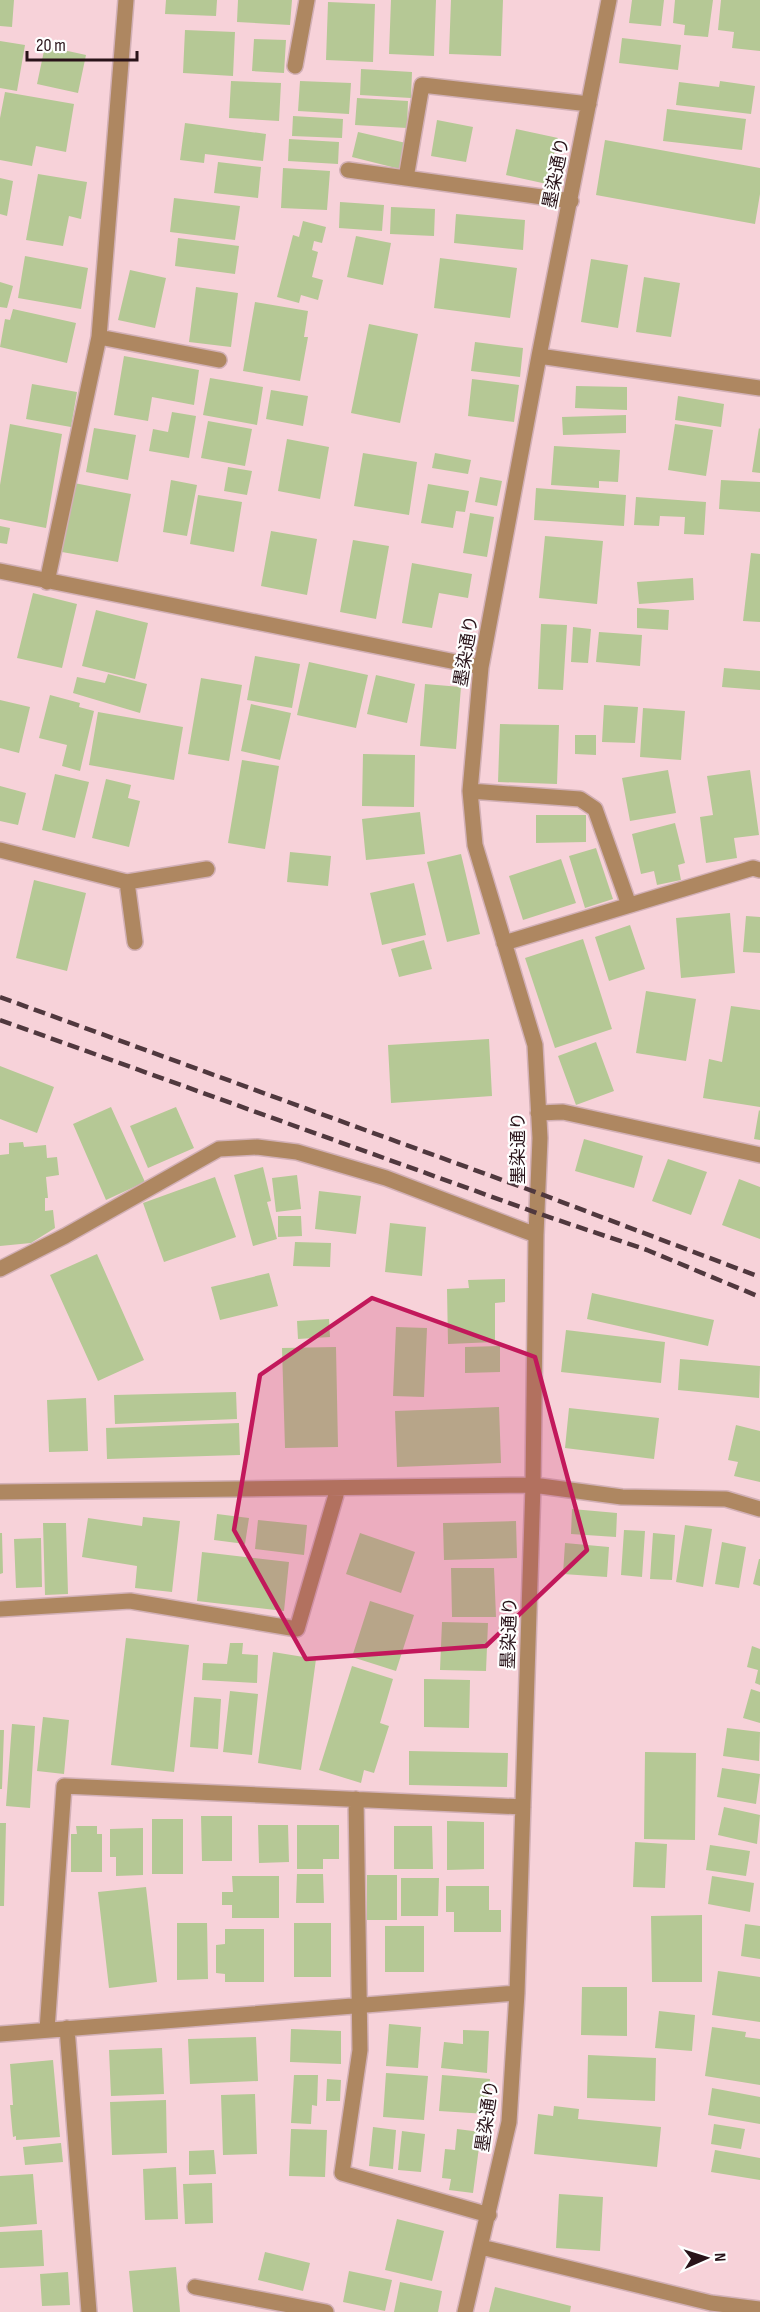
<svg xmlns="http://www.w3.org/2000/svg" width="760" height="2312" viewBox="0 0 760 2312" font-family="'Sofia Sans Condensed','Noto Sans JP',sans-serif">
	<rect width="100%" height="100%" fill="#f7d2d9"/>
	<!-- building -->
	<path fill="#b5c895" d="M0,0H14L12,27L0,26Z
		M166,0H217L216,16L165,14Z
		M238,0H292L290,25L237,22Z
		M391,0H436L434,56L389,54Z
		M451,0H503L501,56L449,54Z
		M632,0H664L661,26L629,23Z
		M675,0H713L708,37L684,35L685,25L673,23Z
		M721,0H760V51L732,48L734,32L718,30Z
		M328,2L375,4L373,62L326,60Z
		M185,30L235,32L233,76L183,73Z
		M622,38L681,45L678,70L619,63Z
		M254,39L286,40L284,73L252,71Z
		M0,41L25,45L17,91L0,88Z
		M45,46L86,55L78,93L37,84Z
		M361,69L412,72L411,98L360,95Z
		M231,81L281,83L279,121L229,118Z
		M300,81L351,83L349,114L298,111Z
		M720,81L755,86L751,114L676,105L679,82L719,87Z
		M5,92L74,104L66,152L36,146L32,166L0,160V118Z
		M357,98L408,101L407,128L355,125Z
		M667,109L746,119L742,150L663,141Z
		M293,116L343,119L342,138L292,136Z
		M437,120L473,127L466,162L431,156Z
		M185,123L266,134L263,161L205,154L204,163L180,160Z
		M516,129L558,138L547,184L506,175Z
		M358,132L406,143L400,169L352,157Z
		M289,139L339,142L338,164L288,161Z
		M605,140L760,168V194L755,224L596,195Z
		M218,162L261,167L258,198L214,193Z
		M283,168L330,171L327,210L281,208Z
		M38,174L87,182L81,219L69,216L63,246L26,240Z
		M0,178L13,181L7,216L0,214Z
		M174,198L240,206L235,240L170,232Z
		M340,202L384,205L382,231L339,228Z
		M391,207L435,209L434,236L390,234Z
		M456,214L525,220L523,250L454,243Z
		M303,221L326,227L322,243L314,241L312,250L318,252L312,277L323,280L318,300L301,295L299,303L277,297L293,235L299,237Z
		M356,236L391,243L383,285L347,277Z
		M178,238L239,246L235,274L175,266Z
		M25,256L88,268L81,309L18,298Z
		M440,258L517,268L510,318L434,308Z
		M591,259L628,265L618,328L581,322Z
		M130,270L166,278L155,328L118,320Z
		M644,277L680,283L671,337L636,332Z
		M0,282L13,286L7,308L0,307Z
		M196,287L238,293L231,347L189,342Z
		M255,302L308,311L304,337H308L300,381L243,371Z
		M13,309L76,323L67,363L0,347L5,319L10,320Z
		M369,324L418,334L400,423L351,413Z
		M475,342L523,348L520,377L471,371Z
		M124,356L199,370L194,405L152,397L148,421L114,415Z
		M210,378L263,387L257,425L203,415Z
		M472,379L519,385L514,422L468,416Z
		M32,384L77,392L71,427L26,419Z
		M576,386L627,387V410L575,408Z
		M271,390L308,396L303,426L266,419Z
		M678,396L724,404L721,427L675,420Z
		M172,412L196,416L189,458L149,451L153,429L168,432Z
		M626,415V433L563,435L562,417Z
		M208,421L252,429L245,466L201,458Z
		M10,424L62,434L46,528L0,519V485Z
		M675,424L713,430L706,476L668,470Z
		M94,428L136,435L128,480L86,472Z
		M759,428L760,429V473L752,472Z
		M287,439L329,447L320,499L278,491Z
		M554,446L620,450L618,482L599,481V488L551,485Z
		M363,453L417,462L409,515L354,506Z
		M435,453L471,460L468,474L432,468Z
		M228,467L252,471L247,495L224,491Z
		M480,477L502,481L497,506L475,502Z
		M171,480L197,485L187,536L163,532Z
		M721,480L760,482V512L719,509Z
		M74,483L131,494L118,562L62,552Z
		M428,484L469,491L465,512L456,511L453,528L421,523Z
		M536,488L626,495L624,526L534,520Z
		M198,495L242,502L234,552L190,544Z
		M636,497L706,502L704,535L684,534L685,517L660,516L659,526L634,525Z
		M470,513L494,517L487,557L463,553Z
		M0,526L10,528L7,544L0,543Z
		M271,531L317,539L307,595L261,586Z
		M545,536L603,541L597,604L539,598Z
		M353,540L389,546L376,619L340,612Z
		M751,553L760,554V622L743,621Z
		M412,563L472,574L468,598L439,593L432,628L402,623Z
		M693,578L694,600L639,604L637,582Z
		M33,593L77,604L62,668L17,658Z
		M637,608L669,610L668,630L637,628Z
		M96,610L148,623L135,679L82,666Z
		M541,624L567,625L563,690L538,689Z
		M573,627L591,629L588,663L571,662Z
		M599,632L642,635L640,666L596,662Z
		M255,656L300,664L292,708L247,700Z
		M309,662L368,675L356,728L297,715Z
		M724,668L760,671V690L722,687Z
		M108,674L147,684L140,713L73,693L77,677L105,683Z
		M376,675L415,684L407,723L367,714Z
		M201,678L242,685L229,761L188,754Z
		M425,684L461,687L456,749L420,746Z
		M50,695L80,703L79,707L94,711L80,771L62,766L67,745L39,738Z
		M0,700L30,707L19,753L0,748Z
		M251,704L291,713L280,760L241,751Z
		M604,705L638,707L635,743L602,742Z
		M643,708L685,711L681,760L640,757Z
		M98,712L183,727L174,780L89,765Z
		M500,724L559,725L557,784L498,782Z
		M575,735H596V755L575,754Z
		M363,754L415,755L414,807L362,806Z
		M242,760L279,766L265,849L228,843Z
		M668,770L676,813L630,821L622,778Z
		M750,770L759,835L734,838L737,858L706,863L700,817L713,815L707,776Z
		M55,774L89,782L75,838L42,830Z
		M106,779L131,785L128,798L140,801L129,847L92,838Z
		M0,786L26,793L18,825L0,821Z
		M420,812L425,854L366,860L362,819Z
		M536,815H586V842L536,843Z
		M675,823L685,863L678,865L681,880L657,885L654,871L641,874L632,834Z
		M596,848L613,899L585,908L569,856Z
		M290,852L331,856L328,886L287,882Z
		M461,854L480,934L447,942L427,862Z
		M561,859L576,903L523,920L509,876Z
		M34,880L86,893L67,971L16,958Z
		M414,883L426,935L382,945L370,893Z
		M730,913L735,973L681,978L676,918Z
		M746,916L760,917V953L743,952Z
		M630,925L645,969L609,981L595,937Z
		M583,939L612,1029L555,1048L525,958Z
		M424,940L432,969L399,977L391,949Z
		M646,991L696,999L686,1061L636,1053Z
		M731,1006L760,1010V1107L703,1098L709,1059L722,1062Z
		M489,1039L492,1096L391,1103L388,1045Z
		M596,1042L614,1091L576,1105L558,1056Z
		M0,1066L54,1087L37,1133L0,1119Z
		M111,1107L145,1182L106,1200L73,1124Z
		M176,1107L194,1148L148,1168L130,1126Z
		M759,1110L760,1111V1140L754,1139Z
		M584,1139L643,1156L634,1188L575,1171Z
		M23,1142L24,1147L46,1145L47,1158L57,1157L59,1175L46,1177L48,1198H45V1211L53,1210L55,1228L31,1243L0,1246V1155L9,1154V1143Z
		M668,1159L707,1172L691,1215L652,1201Z
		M263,1167L271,1201L267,1202L277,1239L253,1246L234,1175Z
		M297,1175L301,1209L276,1212L272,1178Z
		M215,1177L236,1237L164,1262L143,1203Z
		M739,1179L760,1187V1239L722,1225Z
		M319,1191L361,1196L356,1234L315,1229Z
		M278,1216H301L302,1236L278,1237Z
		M390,1223L426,1227L422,1276L385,1272Z
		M295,1242L331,1243L330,1267L293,1266Z
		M97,1254L144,1360L98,1381L50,1275Z
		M269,1273L278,1306L220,1320L211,1287Z
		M505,1279V1302L495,1303V1342L448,1344L447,1289L469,1288L468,1280Z
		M592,1293L714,1320L708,1346L587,1319Z
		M329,1319L330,1337L298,1339L297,1321Z
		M396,1327L427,1328L424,1397L393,1396Z
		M566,1330L665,1342L661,1383L561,1372Z
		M500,1346V1372L465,1373V1347Z
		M336,1347L338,1447L285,1448L282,1348Z
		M680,1359L760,1366L759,1398L678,1390Z
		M236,1392L237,1419L115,1424L114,1395Z
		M86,1398L88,1451L49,1452L47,1400Z
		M499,1407L501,1463L397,1467L395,1411Z
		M569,1408L659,1418L654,1459L565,1448Z
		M239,1423L240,1455L107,1459L106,1428Z
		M736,1425L760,1431V1482L734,1476L738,1462L728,1460Z
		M572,1509L617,1513L616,1537L571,1534Z
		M217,1514L249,1518L245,1544L214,1540Z
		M143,1517L180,1521L172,1592L135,1588L137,1566L82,1557L88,1518L142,1526Z
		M258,1520L307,1525L304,1555L255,1549Z
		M516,1521L517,1558L444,1560L443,1523Z
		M43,1523H66L68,1594L45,1595Z
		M685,1525L712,1529L703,1587L676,1582Z
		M624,1530L645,1531L642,1577L621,1575Z
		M0,1533H2L3,1573L0,1574Z
		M360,1533L415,1552L401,1593L346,1574Z
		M653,1533L675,1535L672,1580L650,1579Z
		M41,1538L42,1587L16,1588L14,1539Z
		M722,1542L746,1547L739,1588L715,1584Z
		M565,1543L609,1547L607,1577L563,1574Z
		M202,1552L289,1562L284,1611L197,1601Z
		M759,1559H760V1586L753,1584Z
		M451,1568H494L496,1617H452Z
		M370,1601L414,1615L396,1671L352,1657Z
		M442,1622L488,1623L486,1671L440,1670Z
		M126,1638L189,1645L174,1772L111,1765Z
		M230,1643H243L242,1654L258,1655L257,1683L202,1680L203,1663L227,1664Z
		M752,1646L760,1649V1685L755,1683L758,1670L747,1667Z
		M273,1652L316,1659L301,1770L258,1763Z
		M352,1666L393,1679L380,1723L389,1726L374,1773L364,1770L361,1783L319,1770Z
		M424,1679L470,1680L469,1728L424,1727Z
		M751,1689L760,1692V1723L743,1718Z
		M230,1691L258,1694L252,1755L223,1752Z
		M194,1697L221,1699L218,1749L190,1747Z
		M43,1717L69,1720L64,1774L37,1771Z
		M12,1724L35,1726L30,1808L6,1806Z
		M727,1728L760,1732L759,1761L723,1756Z
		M0,1730H4L2,1789H0Z
		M409,1751L508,1753L507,1787L409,1785Z
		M645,1752L696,1753L695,1840L644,1839Z
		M722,1768L760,1774L756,1804L717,1797Z
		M724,1807L760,1815L757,1844L718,1835Z
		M201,1816H232V1861H202Z
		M152,1819H183V1874H152Z
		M447,1821L484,1822V1869L447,1870Z
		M0,1823H6L4,1906H0Z
		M258,1825H288L289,1862L259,1863Z
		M297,1825H339V1859H323V1869H297Z
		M76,1826H97V1834H102V1872H71V1834H77Z
		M394,1826H432L433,1869H394Z
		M143,1828V1875L116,1876V1857H110V1829Z
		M635,1842L667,1844L665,1888L633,1887Z
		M710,1845L750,1851L746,1876L706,1870Z
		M297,1874H323L324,1903H296Z
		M367,1875H397V1920H367Z
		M232,1876H279V1918H232V1905H222V1892H233Z
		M712,1876L754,1883L750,1912L708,1904Z
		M401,1878H439L438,1916H401Z
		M446,1886H489V1910H501V1932H454V1912H446Z
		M146,1887L157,1982L109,1988L98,1892Z
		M702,1915V1982H652L651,1916Z
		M177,1923H207L208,1979L177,1980Z
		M294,1923H331V1977H294Z
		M745,1924L760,1926V1959L741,1956Z
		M385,1926H424V1972H385Z
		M225,1929H264V1982H225V1974L216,1973V1945L225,1944Z
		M718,1971L760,1977V2022L712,2015Z
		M582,1987H627V2036L581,2035Z
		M659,2011L695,2015L692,2051L655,2048Z
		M389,2024L421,2027L418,2068L386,2066Z
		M712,2027L746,2032L745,2037L760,2039V2085L705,2076Z
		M291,2029L341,2031V2064L290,2062Z
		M463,2030L489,2031L487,2073L441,2068L444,2042L463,2044Z
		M256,2037L258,2081L190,2084L188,2039Z
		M162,2048L164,2094L111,2096L109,2050Z
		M588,2055L656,2058L655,2101L587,2098Z
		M53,2060L60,2137L16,2140V2136L13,2137L10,2105H13L10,2064Z
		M386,2073L428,2076L424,2120L383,2117Z
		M294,2075H318L317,2106L312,2105L311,2124L291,2123Z
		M442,2075L490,2079L487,2114L439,2111Z
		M327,2079L341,2080L340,2101H326Z
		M712,2088L760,2097V2124L708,2115Z
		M255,2094L257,2154L223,2155L221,2095Z
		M166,2100L167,2153L112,2155L110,2102Z
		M554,2106L579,2109L578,2119L661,2127L657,2167L534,2154L538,2114L553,2116Z
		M714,2124L745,2129L741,2149L711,2144Z
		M373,2127L396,2130L393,2169L369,2166Z
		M291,2129L327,2130L325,2177L289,2176Z
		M457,2129L481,2132L473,2193L449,2190L451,2179L442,2178L445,2149L455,2150Z
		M402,2131L425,2134L421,2172L398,2170Z
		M61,2143L63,2162L25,2165L23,2147Z
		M214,2150L216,2174L189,2175V2151Z
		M715,2150L760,2158V2180L711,2172Z
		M176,2167L178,2219L145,2220L143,2169Z
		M33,2174L37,2224L0,2227V2176Z
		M212,2183L213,2223L185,2224L183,2184Z
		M559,2194L603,2197L600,2251L556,2248Z
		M397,2219L444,2231L432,2281L385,2270Z
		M42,2230L44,2266L0,2268V2232Z
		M265,2252L310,2263L303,2291L258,2280Z
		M176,2267L180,2312H133L129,2271Z
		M349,2271L392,2280L385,2311L343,2302Z
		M68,2272L70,2305L42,2306L40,2274Z
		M400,2282L442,2291L438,2312H394Z
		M495,2287L571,2306L570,2312H489Z"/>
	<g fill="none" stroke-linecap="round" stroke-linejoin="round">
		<!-- minor casing -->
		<g stroke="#d2b0b6" stroke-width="18">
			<path id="minor" d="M295,66L307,0
				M348,170L571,201
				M406,178L422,85L589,104
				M99,337L219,360
				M539,356L760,388
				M0,571L481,667
				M47,582L99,337L126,0
				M470,791L580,799L595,809L629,905
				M0,850L127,882L207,869
				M127,882L135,942
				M504,943L753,868L760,870
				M538,1113L563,1112L760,1155
				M0,1269L65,1236L219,1149L257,1147L297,1152L386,1178L536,1235
				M0,1492L533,1485L622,1497L726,1499L760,1509
				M0,1609L130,1601L297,1629L338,1488
				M356,1799L360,2050L342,2173L489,2215
				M67,2028L89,2312
				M47,2030L64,1786L523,1807
				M0,2034L517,1993
				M481,2247L711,2303L760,2309
				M195,2287L326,2312
				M465,2312L509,2122L517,1993L533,1485L536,1235L540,1138L535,1045L475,845L470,791L481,667L539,356L609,0"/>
		</g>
		<!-- minor -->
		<use href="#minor" stroke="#ae8761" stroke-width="15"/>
		<!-- rail -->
		<path stroke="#50383e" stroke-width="4.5" stroke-dasharray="12 6" stroke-linecap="butt" d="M0,997L538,1193L760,1277
			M0,1020L537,1213L647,1250L760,1297"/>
	</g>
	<!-- marked area -->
	<path fill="#c2185b" fill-opacity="0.2" stroke="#c2185b" stroke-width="4.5" stroke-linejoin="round" d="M372,1298L535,1357L587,1550L486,1646L306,1659L234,1530L260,1375Z"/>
	<g text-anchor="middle" stroke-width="4.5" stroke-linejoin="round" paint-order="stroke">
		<!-- street labels -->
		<g font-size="18" fill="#291319" stroke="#fefefe">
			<text transform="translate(556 173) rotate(-79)" y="6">墨染通り</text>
			<text transform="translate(466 651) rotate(-81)" y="6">墨染通り</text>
			<text transform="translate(518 1148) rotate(-90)" y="6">墨染通り</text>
			<text transform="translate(509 1633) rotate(-88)" y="6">墨染通り</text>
			<text transform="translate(487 2116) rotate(-82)" y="6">墨染通り</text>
		</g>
	</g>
	<!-- north arrow -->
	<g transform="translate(706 2258) rotate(87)" stroke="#fefefe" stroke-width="4.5" paint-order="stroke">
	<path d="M0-4.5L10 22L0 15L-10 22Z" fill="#291319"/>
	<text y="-9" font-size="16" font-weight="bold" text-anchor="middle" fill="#291319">N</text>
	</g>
	<!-- scale -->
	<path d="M27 51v9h110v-9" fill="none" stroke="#291319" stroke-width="3"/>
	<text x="36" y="51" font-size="18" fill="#291319" stroke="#fefefe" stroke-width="4.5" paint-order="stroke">20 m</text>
</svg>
